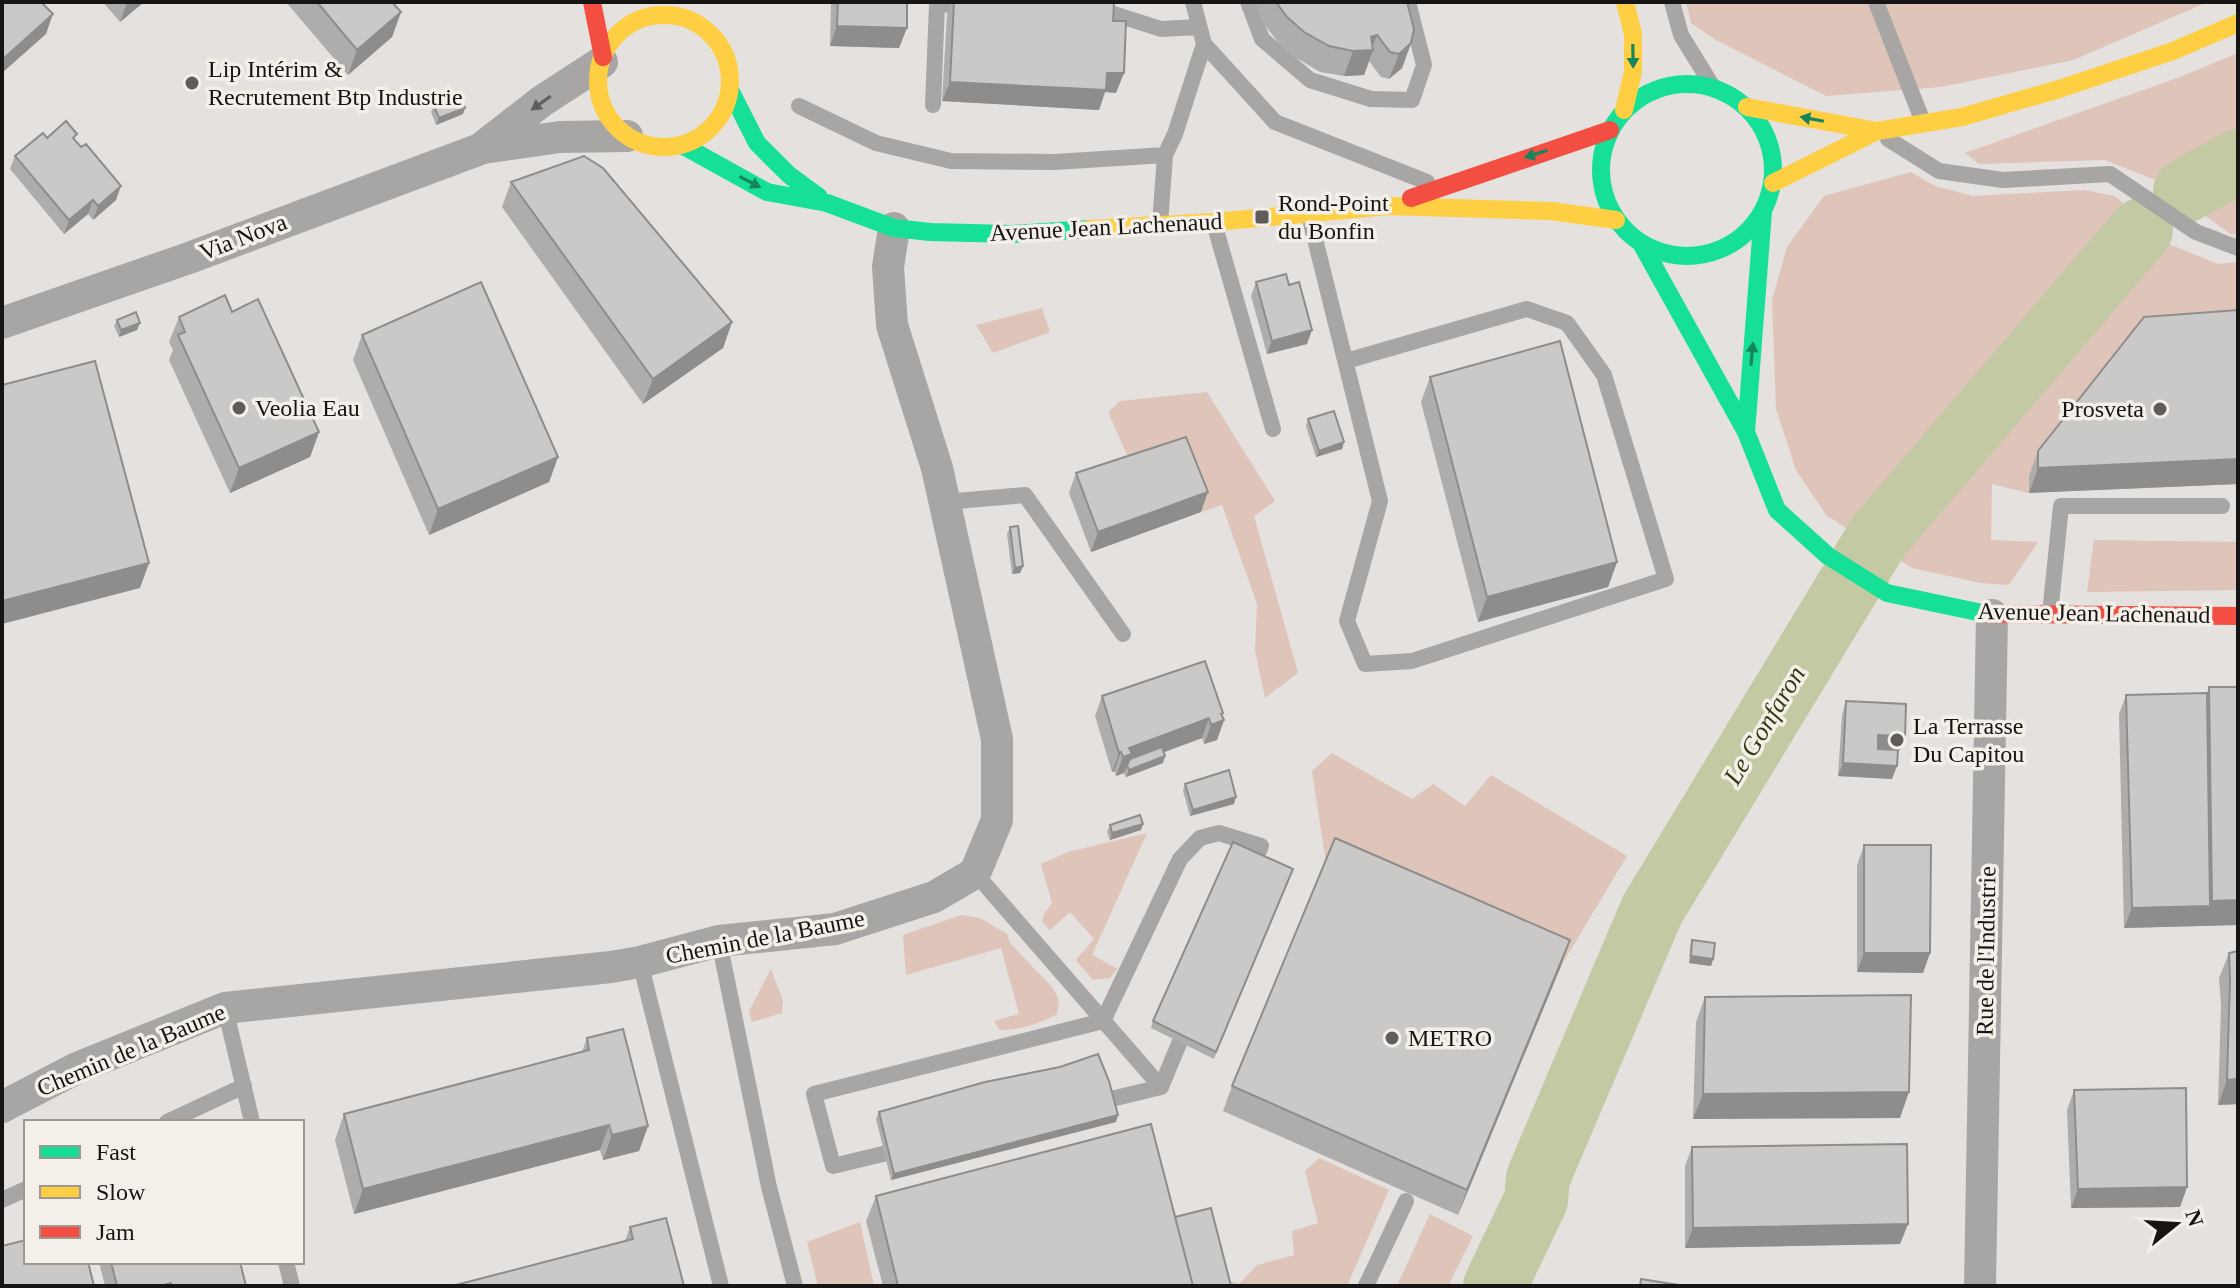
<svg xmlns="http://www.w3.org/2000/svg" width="2240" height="1288" viewBox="0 0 2240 1288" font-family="Georgia,serif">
	<rect width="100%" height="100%" fill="#e4e1de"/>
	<!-- green -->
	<path fill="#dec4b9" d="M1686,2H2208L2073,60L1941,87L1826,96L1716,40L1691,23Z
		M2238,53V233L2232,235L2155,180L2105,160L1979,164L1965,153L2180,77Z
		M1911,172L1935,186L1973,196L2084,190L2115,196L2166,243L2218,264L2238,262V332L2029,476V493L1992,484L1991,540L2038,542L2009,585L1981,583L1912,568L1827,516L1796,470L1776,409L1772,300L1787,247L1824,196Z
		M1042,308L1050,332L993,353L976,325Z
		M1207,392L1275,501L1254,516L1298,673L1265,698L1255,651L1257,604L1222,505L1201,512L1134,470L1108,412L1120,401Z
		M2094,540L2238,542V590L2087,592Z
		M1332,753L1412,799L1433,784L1465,806L1491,775L1627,856L1561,966L1326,863L1312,771Z
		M1147,833L1092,955L1118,969L1110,978L1093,980L1076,960L1094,939L1070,912L1050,930L1042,922L1044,914L1052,903L1041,864L1068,852Z
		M961,915L980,918L1007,934L1010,943L1053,988L1059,1000L1057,1014C1040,1024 1019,1030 1000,1030L994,1021L1019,1014L1001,948L906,975L903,935Z
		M771,969L783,1001L782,1013L752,1022L749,1011Z
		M1319,1158L1389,1190L1347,1286H1224L1223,1279L1239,1284L1257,1265L1294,1255L1292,1231L1318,1223L1305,1171Z
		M1430,1214L1473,1236L1448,1286H1397Z
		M860,1222L874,1286H818L807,1242Z"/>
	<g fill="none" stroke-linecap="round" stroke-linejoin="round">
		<!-- river -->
		<path stroke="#c3c9a2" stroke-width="64" d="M2185,191L2238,161
			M1495,1286L1536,1200L1538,1178L1652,910L1878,537L2141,230"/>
		<!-- lane -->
		<path stroke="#a8a6a5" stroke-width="16" d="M1248,2L1262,39L1310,80L1371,99L1412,100L1424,65L1408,2
			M1672,2L1681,35L1713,87
			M1876,2L1923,122
			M1093,13L1114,14L1161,29L1199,27
			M1204,44L1275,122L1427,182
			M933,105L937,4L970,6
			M799,106L876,143L951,161L1055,162L1165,155
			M1888,139L1939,171L2003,180L2110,174L2196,232L2238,248
			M1309,215L1380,501L1347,621L1365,664L1412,661L1666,579L1604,375L1567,323L1527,309L1346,361
			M1214,223L1273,429
			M1160,224L1165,155L1175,134L1204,44L1193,2
			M945,502L1025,495L1123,634
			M2050,614L2061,506H2222
			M1219,833L1261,846L1161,1087L833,1166L814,1094L1103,1021L1180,859L1200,838Z
			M975,873L1161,1087
			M719,941L769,1187L795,1286
			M640,962L721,1286
			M225,1008L252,1122
			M167,1122L244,1086
			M2,1200L26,1189
			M286,1262L292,1286
			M1366,1286L1406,1201"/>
		<!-- street -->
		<path stroke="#a8a6a5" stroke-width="32" d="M484,146L542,101L602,62
			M2,323L189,258L483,148L560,137L627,136
			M2,1107L77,1068L225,1008L611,967L640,962L719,941L835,929L934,897L975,873L997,820V739L937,468L892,325L888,267L894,228
			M1980,1286L1992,615"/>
		<!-- fast -->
		<path stroke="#16e098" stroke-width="18" d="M1601 170a86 86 0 1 1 172 0a86 86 0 1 1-172 0Z
			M730,90L757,143L789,175L819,197
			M682,145L767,192L827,203L894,228L930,232L1012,234L1089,229
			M1642,245L1746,432L1777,510L1828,556L1887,593L1987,614
			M1746,432L1763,212"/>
		<!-- slow -->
		<path stroke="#ffcf43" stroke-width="18" d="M598 81a66 66 0 1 1 132 0a66 66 0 1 1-132 0Z
			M1747,107L1877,131
			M1624,110L1633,72V34L1625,2
			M1773,183L1877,131L1962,117L2059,89L2173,51L2238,23
			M1089,229L1214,222L1388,206L1551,211L1616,220"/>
		<!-- jam -->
		<path stroke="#f24e42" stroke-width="18" d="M592,2L603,57
			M1411,198L1610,130
			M1987,614L2238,616"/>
	</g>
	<!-- wall -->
	<path fill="#afadab" d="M103,2H144L120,22Z
		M286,2H392L401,12L392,37L348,75Z
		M831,2H907L899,48L830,46Z
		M951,2H1102L1113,21L1116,93L1105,92L1099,110L942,101L947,14Z
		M1256,2H1407L1411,43L1402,68L1389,79L1381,77L1369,61L1364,75L1344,76L1320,72L1295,57L1278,42L1260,19Z
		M434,106L463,114L436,125L431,112Z
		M47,138L75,140L116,200L93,220L88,214L64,234L10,169L15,156Z
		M511,182L732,322L723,348L643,404L502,207Z
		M1256,282L1289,285L1307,344L1267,354L1251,296Z
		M2238,310V484L2029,493V476L2038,451Z
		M232,312L319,432L310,457L230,493L169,360L173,350L169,342L179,317Z
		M117,320L137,330L119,337L114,326Z
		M362,335L558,457L549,482L429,535L353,360Z
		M1430,377L1617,562L1608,587L1478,622L1421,402Z
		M1308,419L1344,442L1342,449L1316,457L1306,426Z
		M1076,473L1201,512L1091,552L1069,493Z
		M1010,527L1023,566L1020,573L1012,574L1007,534Z
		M2209,687L2238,925L2124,928L2119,714L2126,695L2207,693Z
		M1102,696L1223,713L1222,716L1224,720L1217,740L1204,744L1202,738L1164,752L1163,763L1126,777L1124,773L1116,776L1114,771L1112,772L1095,716Z
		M1846,701L1905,736L1900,750L1878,748L1892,779L1838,776L1842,715Z
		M1185,784L1234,804L1190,816L1183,791Z
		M1110,825L1141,830L1110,840L1107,832Z
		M1864,845L1930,953L1923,973L1857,972V865Z
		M1293,869L1214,1059L1151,1028L1153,1021Z
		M1692,940L1713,959L1711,966L1689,963L1690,947Z
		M2229,953L2238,1104L2218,1105L2221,1005L2219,978Z
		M1561,966L1458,1215L1223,1111L1232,1086Z
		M1705,997L1900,1118L1693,1119L1696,1022Z
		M587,1038L648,1126L639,1151L603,1160L600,1150L354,1214L335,1140L344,1114L582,1052Z
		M2074,1090L2187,1187L2180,1207L2071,1208L2067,1110Z
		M879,1112L1116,1122L891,1180L876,1119Z
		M1692,1147L1908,1224L1900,1244L1685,1248V1166Z
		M876,1196L1175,1217L1231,1286H883L866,1221Z
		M630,1227L684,1286L625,1241Z
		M99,1262H240L246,1286H105Z"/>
	<!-- shaded-wall -->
	<path fill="#8e8d8b" d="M128,2H144L120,22L127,3Z
		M401,12L392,37L348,75L357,50Z
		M53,14L46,34L2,73V60Z
		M837,26L907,28L899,48L830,46Z
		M1377,35L1371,50H1373L1364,75L1344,76L1353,51L1371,37Z
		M1411,43L1402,68L1389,79L1399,54Z
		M1107,73H1124L1116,93L1105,92L1099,110L942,101L950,82Z
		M465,108L463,114L436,125L439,118Z
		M121,186L116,200L93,220L98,206Z
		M93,200L88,214L64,234L69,220Z
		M732,322L723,348L643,404L653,379Z
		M140,323L137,330L119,337L121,330Z
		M1312,330L1307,344L1267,354L1272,341Z
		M319,432L310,457L230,493L239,468Z
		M1344,442L1342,449L1316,457L1319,451Z
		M558,457L549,482L429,535L438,509Z
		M2238,459V484L2029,493L2038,468Z
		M1208,492L1201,512L1091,552L1098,532Z
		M1617,562L1608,587L1478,622L1487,597Z
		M149,563L140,588L2,624V601Z
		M1023,566L1020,573L1012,574L1015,568Z
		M1223,713L1220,721L1224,720L1217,740L1204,744L1211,725L1221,714Z
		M1209,718L1202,738L1127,766L1124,773L1116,776L1123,757L1129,748Z
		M1878,735L1905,736L1900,750L1873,748Z
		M1121,752L1114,771L1112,772L1119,753Z
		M1165,756L1163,763L1126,777L1129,770Z
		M1843,763L1897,766L1892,779L1838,776Z
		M1236,797L1234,804L1190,816L1193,810Z
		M1143,824L1141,830L1110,840L1112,833Z
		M2238,900V925L2124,928L2132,908L2210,906L2212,901Z
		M1570,940L1561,966L1458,1215L1467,1190Z
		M1864,953H1930L1923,973L1857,972Z
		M1691,956L1713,959L1711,966L1689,963Z
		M2238,1079V1104L2218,1105L2227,1080Z
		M1909,1092L1900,1118L1693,1119L1703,1094Z
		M1118,1115L1116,1122L891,1180L894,1174Z
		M609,1125L600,1150L354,1214L363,1189Z
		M648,1126L639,1151L603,1160L612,1135Z
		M2187,1187L2180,1207L2071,1208L2078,1189Z
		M1908,1224L1900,1244L1685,1248L1693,1228Z"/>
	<!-- building -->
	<path fill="#cbc9c7" stroke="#8e8d8b" stroke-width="2" d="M2,2H41L53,14L2,60Z
		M317,2H392L401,12L357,50Z
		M838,2H907V28L837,26Z
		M954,2L1114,3L1113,21H1126L1124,73H1107L1106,90L950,82Z
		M1276,2H1407L1414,29L1411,43L1399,54L1390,52L1377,35L1371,37L1373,50L1353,51L1329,46L1304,32L1287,17Z
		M460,94L465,108L439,118L434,106Z
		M66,121L77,134L73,138L81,147L86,144L121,186L98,206L93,200L69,220L15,156L43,133L47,138Z
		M584,156L603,168L732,322L653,379L511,182Z
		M1286,274L1289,285L1299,282L1312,330L1272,341L1256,282Z
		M481,282L558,457L438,509L362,335Z
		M225,295L232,312L258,299L319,432L239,468L178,335L185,332L179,317Z
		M2238,310V459L2038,468V451L2144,317Z
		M136,312L140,323L121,330L117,320Z
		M1560,341L1617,562L1487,597L1430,377Z
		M95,361L149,563L2,601V385Z
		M1334,411L1344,442L1319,451L1308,419Z
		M1186,437L1208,492L1098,532L1076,473Z
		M1018,526L1023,566L1015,568L1010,527Z
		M1205,661L1223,713L1221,714L1224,720L1211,725L1209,718L1129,748L1132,754L1123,757L1121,752L1119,753L1102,696Z
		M2209,687H2238V900L2212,901Z
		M2207,693L2210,906L2132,908L2126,695Z
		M1846,701L1906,704L1905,736L1878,735V749L1898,750L1897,766L1843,763Z
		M1162,747L1165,756L1129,770L1127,766L1130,759Z
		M1229,770L1236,797L1193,810L1185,784Z
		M1140,815L1143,824L1112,833L1110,825Z
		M1335,838L1570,940L1467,1190L1232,1086Z
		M1233,842L1293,869L1216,1052L1153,1021Z
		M1864,845H1931L1930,953H1864Z
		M1692,940L1715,943L1713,959L1691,956Z
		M2238,951V1079L2227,1080L2230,980L2229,953Z
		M1911,995L1909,1092L1703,1094L1705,997Z
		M623,1029L648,1126L612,1135L609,1125L363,1189L344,1114L589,1050L587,1038Z
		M1098,1054L1109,1081L1118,1115L894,1174L879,1112L985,1082L1060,1067Z
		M2186,1088L2187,1187L2078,1189L2074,1090Z
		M1151,1124L1193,1286H898L876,1196Z
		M1907,1144L1908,1224L1693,1228L1692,1147Z
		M1211,1208L1231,1286H1193L1175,1217Z
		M666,1218L684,1286H452L633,1239L630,1227Z
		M26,1240V1262H88L94,1286H2V1246Z
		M111,1262H240L246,1286H171V1283L160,1286H117Z
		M1641,1279L1685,1286H1640Z"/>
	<!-- one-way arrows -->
	<defs><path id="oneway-solid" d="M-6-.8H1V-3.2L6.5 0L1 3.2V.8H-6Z" transform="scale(2)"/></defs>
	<g fill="#16855c">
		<use href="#oneway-solid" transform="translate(1633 56) rotate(89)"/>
		<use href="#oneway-solid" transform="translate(1812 119) rotate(-169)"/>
		<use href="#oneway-solid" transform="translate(1536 154) rotate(162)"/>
		<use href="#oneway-solid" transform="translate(750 182) rotate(28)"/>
		<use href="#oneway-solid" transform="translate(1752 354) rotate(-85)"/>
	</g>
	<use fill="#605e5c" href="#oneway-solid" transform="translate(541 103) rotate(144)"/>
	<!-- markers -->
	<g fill="#5f5c5a" stroke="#f4f0e9" stroke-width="3">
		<circle cx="192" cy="83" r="8"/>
		<rect x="1254" y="209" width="16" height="16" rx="4"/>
		<circle cx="239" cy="408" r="8"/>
		<circle cx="2160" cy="409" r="8"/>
		<circle cx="1897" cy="740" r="8"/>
		<circle cx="1392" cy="1038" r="8"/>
	</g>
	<g text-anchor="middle" stroke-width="7" stroke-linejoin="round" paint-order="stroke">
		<!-- poi labels -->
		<g font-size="24" fill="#171513" stroke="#f4f0e9" text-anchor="start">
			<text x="208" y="77">Lip Intérim &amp;<tspan x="208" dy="28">Recrutement Btp Industrie</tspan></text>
			<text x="1278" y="211">Rond-Point<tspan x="1278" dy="28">du Bonfin</tspan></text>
			<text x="255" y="416">Veolia Eau</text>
			<text x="2144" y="417" text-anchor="end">Prosveta</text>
			<text x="1913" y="734">La Terrasse<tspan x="1913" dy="28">Du Capitou</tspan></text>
			<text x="1408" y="1046">METRO</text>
		</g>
		<!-- street labels -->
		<g font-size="24" fill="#171513" stroke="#f4f0e9">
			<text transform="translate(1106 227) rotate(-3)" y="8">Avenue Jean Lachenaud</text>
			<text transform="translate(243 237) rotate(-21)" y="8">Via Nova</text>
			<text transform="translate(2094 613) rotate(1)" y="8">Avenue Jean Lachenaud</text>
			<text transform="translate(765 937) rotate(-11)" y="8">Chemin de la Baume</text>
			<text transform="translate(1986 951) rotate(-89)" y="8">Rue de l'Industrie</text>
			<text transform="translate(131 1050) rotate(-23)" y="8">Chemin de la Baume</text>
		</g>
		<!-- water labels -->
		<g font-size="26" font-style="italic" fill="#353b11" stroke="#f4f0e9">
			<text transform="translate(1764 725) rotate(-59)" y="9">Le Gonfaron</text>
		</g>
	</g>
	<!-- border -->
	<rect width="2240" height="1288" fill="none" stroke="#171513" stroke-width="8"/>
	<!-- legend -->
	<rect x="24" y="1120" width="280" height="144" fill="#f4f0e9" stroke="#9c9893" stroke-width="2"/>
	<rect x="40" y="1146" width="40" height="12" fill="#16e098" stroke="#9c9893" stroke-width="2"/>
	<text x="96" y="1160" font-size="24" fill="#171513">Fast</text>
	<rect x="40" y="1186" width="40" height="12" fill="#ffcf43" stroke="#9c9893" stroke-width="2"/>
	<text x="96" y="1200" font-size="24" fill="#171513">Slow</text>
	<rect x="40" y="1226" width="40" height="12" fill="#f24e42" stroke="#9c9893" stroke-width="2"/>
	<text x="96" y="1240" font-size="24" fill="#171513">Jam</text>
	<!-- north arrow -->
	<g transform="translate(2176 1224) rotate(72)" stroke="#f4f0e9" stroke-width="6" paint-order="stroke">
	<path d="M0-6L14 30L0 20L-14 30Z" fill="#171513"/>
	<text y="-12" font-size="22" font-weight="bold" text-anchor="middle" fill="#171513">N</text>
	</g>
</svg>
